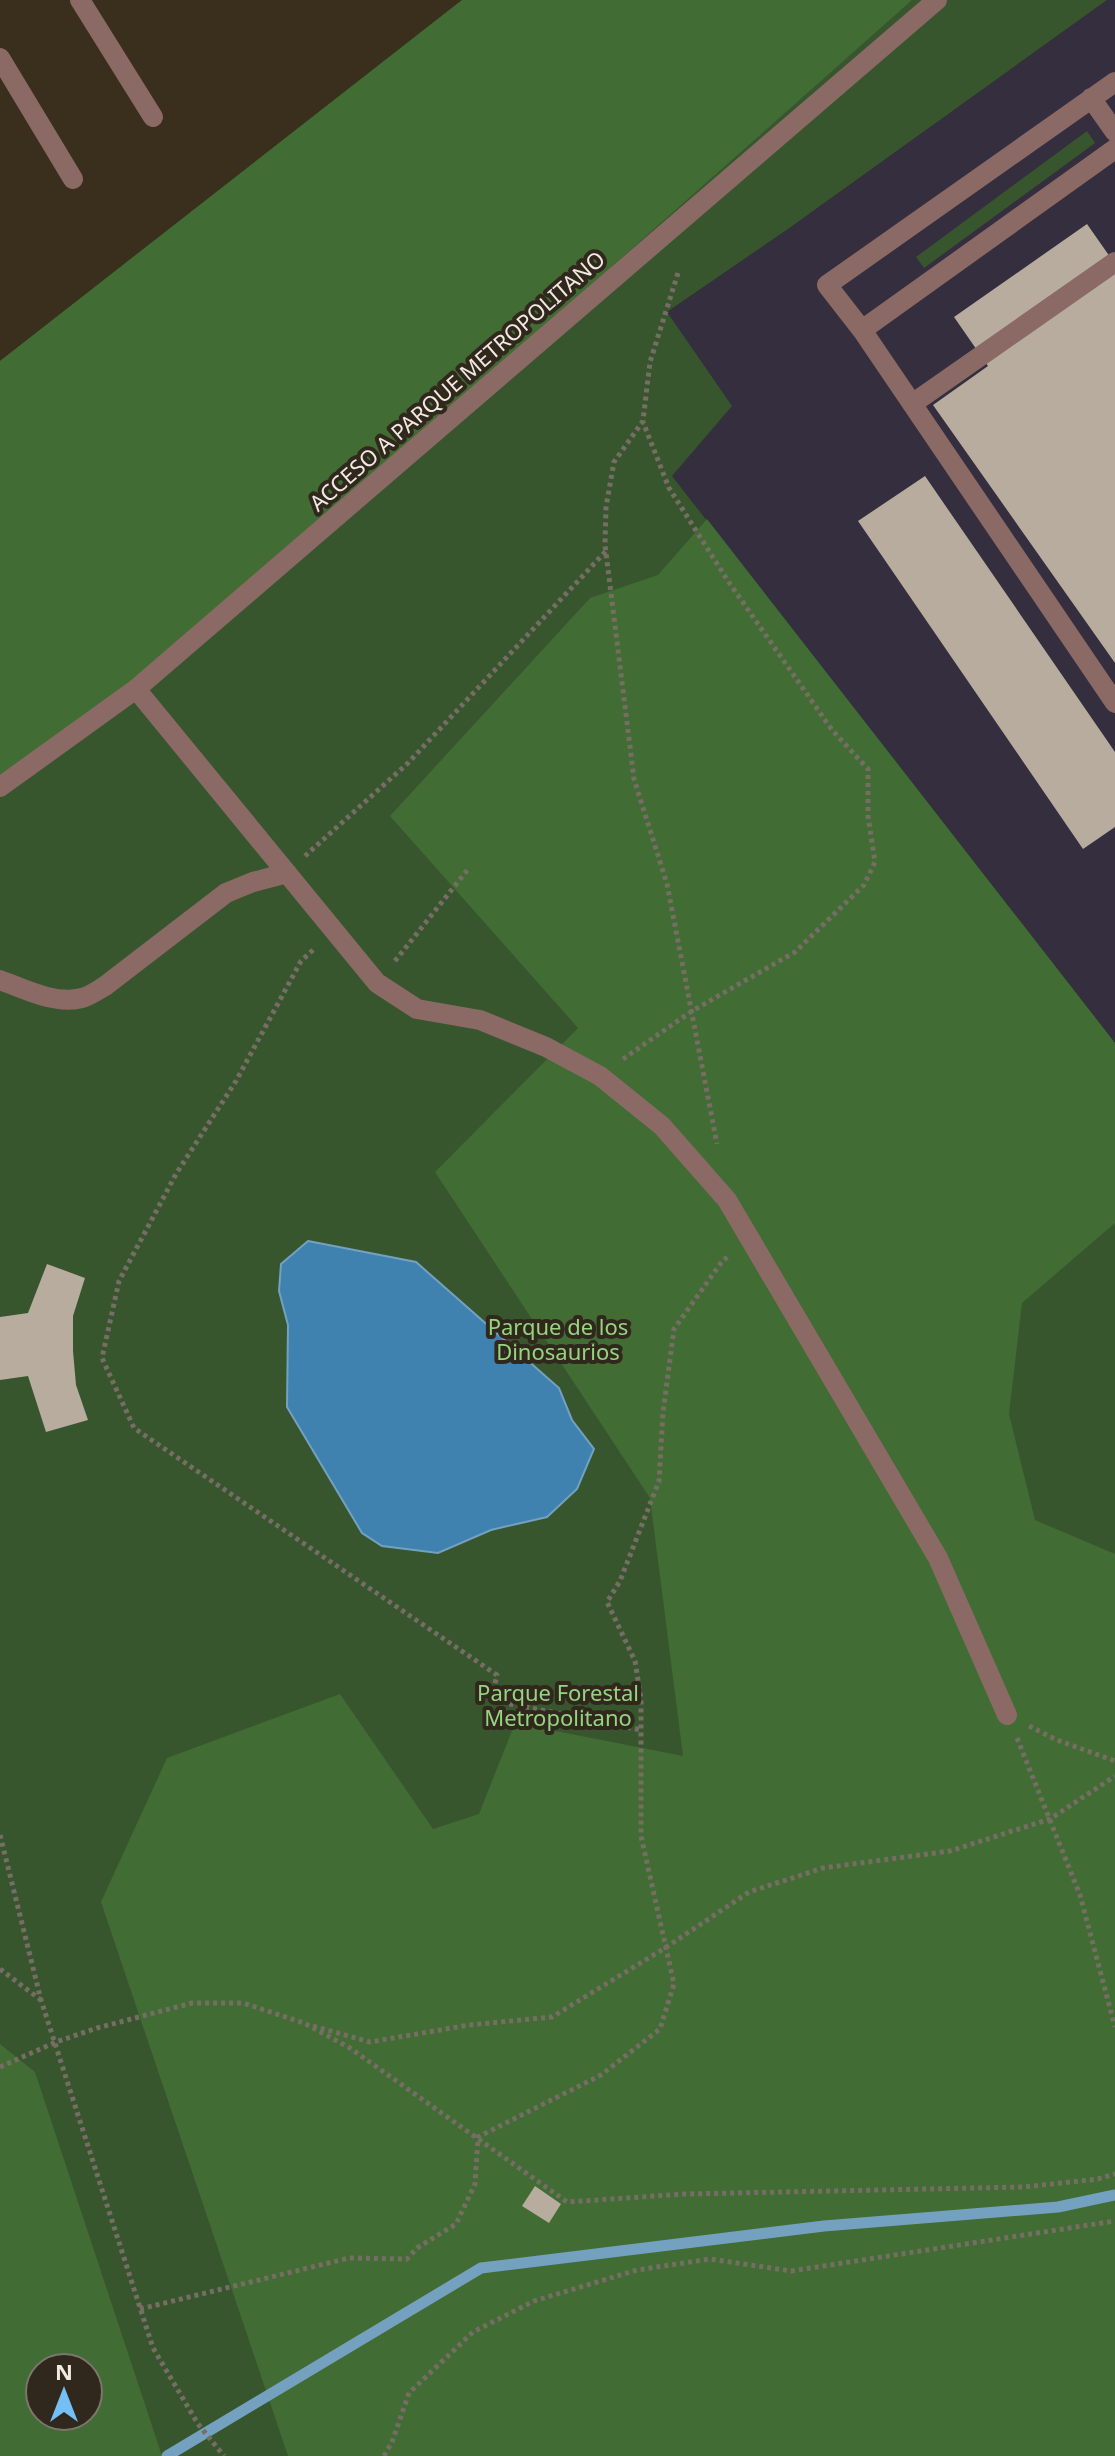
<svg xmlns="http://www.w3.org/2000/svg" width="1115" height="2456" viewBox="0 0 1115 2456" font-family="'Noto Sans',sans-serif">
	<rect width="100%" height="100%" fill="#31281d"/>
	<!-- built -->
	<path fill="#3a2e1d" d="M0,0H462L0,361Z"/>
	<!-- medical -->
	<path fill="#342e3e" d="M1107,0H1115V1043L672,476L667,312L788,229Z"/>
	<!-- green -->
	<path fill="#38562e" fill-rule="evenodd" d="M462,0H1107L788,229L667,312L732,406L672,476L1115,1043V2456H0V361ZM40,2368H88V2416H40Z
		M1087,131L1095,143L924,268L916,257Z"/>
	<!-- forest -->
	<path fill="#416c33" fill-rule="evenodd" d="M462,0H912L136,689L0,787V361Z
		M707,519L1115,1043V1223L1022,1303L1009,1414L1035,1520L1115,1554V2456H288L101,1902L167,1758L340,1694L433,1829L479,1814L515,1723L683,1756L650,1498L435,1172L578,1028L390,816L590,598L658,575Z
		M0,2044L35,2072L162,2456H0ZM40,2368H88V2416H40Z"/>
	<!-- water -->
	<path fill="#3f82b0" stroke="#74a1bf" stroke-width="2" d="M308,1241L416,1262L559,1388L572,1420L594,1449L577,1489L547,1517L491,1530L438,1553L382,1546L362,1533L287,1407L288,1325L279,1291L281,1264Z"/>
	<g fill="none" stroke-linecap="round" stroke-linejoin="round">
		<!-- stream -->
		<path stroke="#74a1bf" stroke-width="11" d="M167,2456L481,2268L824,2226L1058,2207L1115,2195"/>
	</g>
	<!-- building -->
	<path fill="#b7ac9e" d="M1087,224L1115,264V663L933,405L988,366L954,317Z
		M925,476L1115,752V827L1083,849L858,521Z
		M47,1264L85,1278L73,1316V1351L76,1385L88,1420L46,1432L28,1376L0,1380V1317L28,1313Z
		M535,2186L561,2204L549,2223L522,2206Z"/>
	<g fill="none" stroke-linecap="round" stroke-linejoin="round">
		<!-- path -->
		<path stroke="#766e64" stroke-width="5" stroke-dasharray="4 4" stroke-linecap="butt" d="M678,273L650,362L643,421L614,462L606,507L605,545L634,779L667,884L717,1144
			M305,856L408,763L606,551
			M313,950L301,961L236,1081L176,1174L119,1281L102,1358L134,1428L497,1675L491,1700L641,1730
			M395,961L469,868
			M623,1059L692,1011L795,952L864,885L875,862L868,816V769L832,730L728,581L669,488L643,422
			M1029,1726L1057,1740L1115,1761
			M1017,1738L1080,1895L1115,2027
			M0,1835L41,2000L153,2348L198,2424L224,2456
			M0,1969L41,2000
			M313,2026L370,2042L469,2025L552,2017L665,1948L749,1892L823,1868L950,1851L1050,1819L1115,1776
			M0,2067L56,2042L97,2028L192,2003H243L304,2023L350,2048L567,2202L685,2194L1024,2187L1098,2179L1115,2174
			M140,2309L349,2258L407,2259L417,2248L456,2224L475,2184L478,2137L601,2075L660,2029L674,1984L641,1836V1699L635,1661L607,1602L620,1581L659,1481L663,1412L674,1329L723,1260L728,1257
			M384,2456L392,2442L409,2393L473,2332L534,2301L637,2270L710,2259L791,2271L1115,2221"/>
		<!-- minor -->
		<path stroke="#8b6964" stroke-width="20" d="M80,0L153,117
			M0,58L73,179
			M1115,82L827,285L862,330L1115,703
			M1091,98L1115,132
			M862,330L1115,149
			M912,404L1115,262
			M136,689L377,983L417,1009L480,1020L546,1047L600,1076L662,1126L727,1200L938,1558L1007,1715
			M0,787L136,689L937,0
			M0,980C24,989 55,1005 82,998C90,996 98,990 105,986L226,893L253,882L287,873"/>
	</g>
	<g text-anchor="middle" stroke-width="8" stroke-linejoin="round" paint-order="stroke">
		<!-- street labels -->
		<g font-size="22" fill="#f0eae3" stroke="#31281d">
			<text transform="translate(457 381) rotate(-41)" y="8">ACCESO A PARQUE METROPOLITANO</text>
		</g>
		<!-- park labels -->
		<g font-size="22" fill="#95d481" stroke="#31281d">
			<text x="558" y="1335">Parque de los<tspan x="558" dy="25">Dinosaurios</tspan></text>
			<text x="558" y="1701">Parque Forestal<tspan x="558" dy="25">Metropolitano</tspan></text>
		</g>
	</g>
	<!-- north arrow -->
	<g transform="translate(64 2392)"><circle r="38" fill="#31281d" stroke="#7d766c" stroke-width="2"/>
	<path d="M0-6L14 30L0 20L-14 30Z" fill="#74c0f6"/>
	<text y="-12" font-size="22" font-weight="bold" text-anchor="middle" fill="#f0eae3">N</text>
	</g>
</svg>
